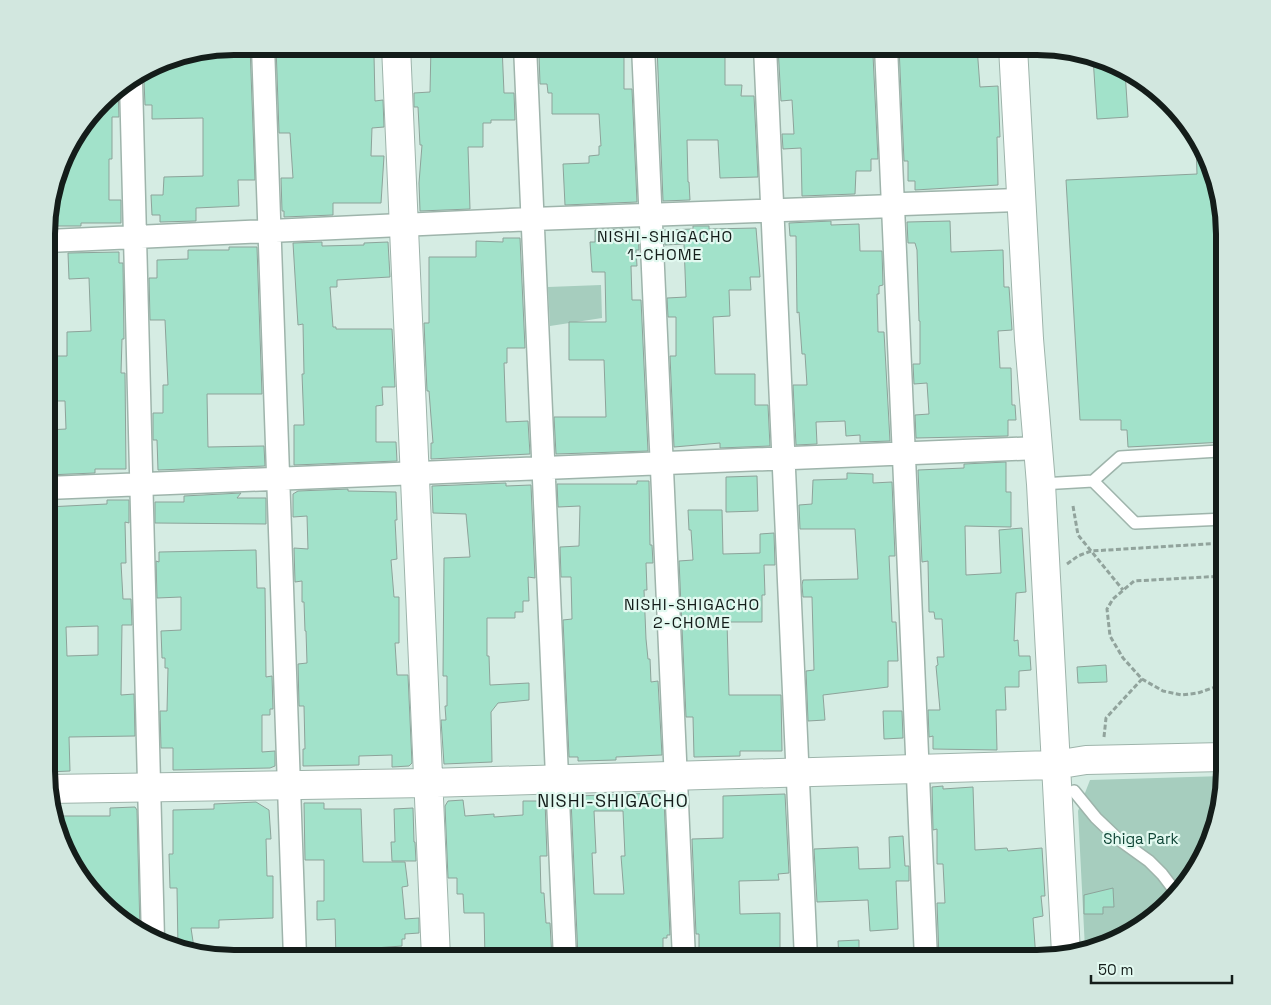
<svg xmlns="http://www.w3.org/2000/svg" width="1271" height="1005" viewBox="0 0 1271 1005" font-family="'Space Grotesk',sans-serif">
	<rect width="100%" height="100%" fill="#d5ece3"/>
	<!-- green -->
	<path fill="#a6cdbe" d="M601,285L602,318L550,326L548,287Z
		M1224,776V784L1210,843L1178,895L1109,944L1085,949L1078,811L1090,780Z"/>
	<!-- building -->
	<path fill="#a2e2ca" stroke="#8da39a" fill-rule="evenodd" d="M234,46H250L255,180H238L239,206L196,208V221L160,222V215H152L151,195H163L164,177L203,176V118L152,119V105H145L144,81L142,74L173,56Z
		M276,46H327V56L374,55L375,101L383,100L384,127L372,128L371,156H384L381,203H333V215L284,217V211H282L281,178H293L290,133H279Z
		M431,46H502L504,93H514L515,120H491V123H483V147H468L470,209L420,211L419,183L422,145H420L418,107H414V93L430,92Z
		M543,46H624V89H632L637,202L565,205L563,164L589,163V156L599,155V146H601L599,114H552V93H548L547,84H540L539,55H543Z
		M657,46H725V85H742L741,96H754L758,177L720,178L718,140H687L688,182H689L690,200L663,201Z
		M778,47H861V55H873L878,159H871V171H856L855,194L802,196L801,148L783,149L782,134H794L792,100L781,101Z
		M899,47H977L980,87L998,86L1000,137H997L998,185L915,190V181H908V161H904Z
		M1093,57L1109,60L1125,71L1128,117L1097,119Z
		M118,88L119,117H112V159H109V200H121V223H81V226H48V209L71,140L110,93Z
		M1196,144H1200L1206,151L1225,234V442L1128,447L1127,430H1121V420H1080L1066,180L1197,174Z
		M831,221V225L859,224L860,251H882L883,285L879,286V294H877L878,332H884L890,441L860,442V435L846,436L845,421L816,422L817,444L796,445L793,385H807L805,354H802L799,312L797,313L796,236H790L789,223Z
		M950,221L951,252L1003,250L1004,287H1009L1012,330L998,331L1000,368H1011L1012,405H1015L1016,420H1008V436L916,438L915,415L929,414L927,383L914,384L913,364H920V321H919L917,250L915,243H908L907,222Z
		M693,226H709V229L756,228L760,277H750L751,290H729L730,316L713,317L715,372V374H755V405H768L770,446L720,448V443L674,447L670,356H676V317H668L667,298L686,297L684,244L665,245L664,230L693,229Z
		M623,229L622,230H638L639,250H636L637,266H631L632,300H641L648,451L556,454L554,417H606L604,360H569V322H606L605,272H592L590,242H595V230Z
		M503,238H520L525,348H507V363H504L506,422L528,421L530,454L431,459V443H433L429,391H427L424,323H429V257H476V241L503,242Z
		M322,242V246L364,245V243L388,242L390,277L337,280V287H330L333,327H336V329H392L395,387H382L383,405L376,406V442H396L397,461L294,465V425H304L302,374H304L303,324L298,325L293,243Z
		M229,247H257L262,394H207L208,447L264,446L265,466L158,470L157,440H153V413H163V385H168L165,320H150L149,278H157V260L188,259V250H229Z
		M119,252V263H123L124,339H122L121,373H125L126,469H95V473L47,475V430L66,429L65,401H47L48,356H67V332L91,331L89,278L69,279L68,253Z
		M1006,462V492H1011V527L965,526L966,575L1001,573L999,530L1022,528L1026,592L1016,593L1014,641L1018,640L1019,656H1030L1031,670L1019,671V687H1005L1006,710H996L997,750L933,749V736L929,737L928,710H940L936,666L938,665L937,657H944L942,619H935L934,612H929L928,561L922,562L918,470L964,468V464Z
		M847,473L873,474V483L892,482L895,556H889L892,622H896L898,661H888V687L823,695L825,720L808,721L806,671L814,670L812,597H803L802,585L803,580L858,579L855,529H800L799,505L812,504L813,480L847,479Z
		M757,476L758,511L726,512V477Z
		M637,481H649L650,545H652L653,563H646L647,590H644L646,639L648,659H650L651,682L658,681L662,755L616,757V760L578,761V757H569L563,620L572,619L571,577H561L560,547L579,546L580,506L558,507L557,484H637Z
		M506,483V486L531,485L535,578L528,577L529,601H523V612H515V618H487V656H489L490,685L529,683V700L498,703L491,712L492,762L444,764L441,720H446L445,706H447V676H443L444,558L470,557L466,514L433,513L432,486Z
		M348,489V491L396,492L397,520H395L397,559L391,560L394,597H399V643H395L397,675H408L412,763L409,766L392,767V755L359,756V765L303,766V749H305L304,706H299L298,664L307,663L306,631H305L304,602H302V581L295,582L294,548L308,549L307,516L293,517V494L298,491Z
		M241,493L237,498H266V524L155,523V502H184V496Z
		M107,500H129V523L125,522L126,563H121L123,599H131L132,625H122L121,695L134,694L135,736L69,737L70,771L47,772V507L107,504ZM98,626V655L67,656L66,627Z
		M688,510H722L723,554L760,553V534L774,533L775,565H764L765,595H762V622H727L729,695H781L782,751H740V756L694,757L693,717H686L679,561L693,560L691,530H689Z
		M256,550L257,588H265L266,677L272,676L273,709H270V715H262V752L275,751V766L270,768L173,770V748H161L160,711H167L168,668H165V658H162L161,631L181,630V597L157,598L156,561L159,562V552Z
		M1106,665L1107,682L1078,683L1077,667Z
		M883,711H902L903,738L884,739Z
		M943,786V789L973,787L975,850L1007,848L1008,851L1042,848L1045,896H1041L1043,916L1033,918L1036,959H939L937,903H945L943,864H937V829L933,830L932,787Z
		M658,793V799H664L670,935H667V938H663V952L622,954V959L578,958L571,800H577V796ZM594,811H623L625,856H621L624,894H594L592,853H596Z
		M785,794L789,873L778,874L779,880L739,881L740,914L780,913V959H743V956L699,959V934H696L692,839L723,838V796Z
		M463,800L465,816L494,814V817L523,815V801H545L547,856H540L541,893H544L546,923H550L552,959L485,958L484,913H464L463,894H457V878H448L445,806L448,801Z
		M256,802L269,810L271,839H266L267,876H273V918L219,920V928H191L194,948H178L177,888H170L169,854H173V810L214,809V804Z
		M304,803H324V809H361L363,862H405L408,886L402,887L405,919L419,918V933L405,934V939H402V946L361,949V958H336L335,919L317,920V901H324V860H305Z
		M135,807L137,810L140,930L110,912L66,854L55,816H110V808Z
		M413,808L414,842H415L416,861H392L391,842H395L394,809Z
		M903,836L905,866H909V881H896L898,929L870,931L868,900L817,902L814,849L858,847L859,869L890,868L889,837Z
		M1113,888L1114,907H1103V914H1084V895Z
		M859,940V959H839L838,941Z"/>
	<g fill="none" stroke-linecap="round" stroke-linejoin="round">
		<!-- service casing -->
		<g stroke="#9eb4ab" stroke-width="14">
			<path id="service" d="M1093,481L1135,523L1225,519
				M1041,484L1093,481L1120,457L1219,451L1225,457
				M1074,791L1096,818L1117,838L1149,861L1162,874L1178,895"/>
		</g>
		<!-- minor casing -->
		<g stroke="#9eb4ab" stroke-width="25">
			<path id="minor" d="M263,46L295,958
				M525,46L565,959
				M643,46L684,959
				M765,47L806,959
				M886,47L926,959
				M131,81L153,939
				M48,241L533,219L894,206L903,204L1021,200
				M47,488L1038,448"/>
		</g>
		<!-- tertiary casing -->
		<g stroke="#9eb4ab" stroke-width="30">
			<path id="tertiary" d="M396,46L436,958
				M1013,47L1029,339L1041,484L1066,953
				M48,789L427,783L1055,765L1086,760L1224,757"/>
		</g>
		<!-- path -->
		<path stroke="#91a39c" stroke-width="3" stroke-dasharray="5 2.5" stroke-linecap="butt" d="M1073,506L1078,535L1123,590
			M1067,564L1078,556L1091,551L1223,543L1225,546
			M1224,684L1198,693L1182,695L1163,691L1142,679L1123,658L1110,636L1107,609L1113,599L1134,581L1224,576
			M1104,737L1106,718L1142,679"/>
		<!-- service -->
		<use href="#service" stroke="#fff" stroke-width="11"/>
		<!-- minor -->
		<use href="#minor" stroke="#fff" stroke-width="22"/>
		<!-- tertiary -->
		<use href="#tertiary" stroke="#fff" stroke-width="28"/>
	</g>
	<g text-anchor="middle" stroke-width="4.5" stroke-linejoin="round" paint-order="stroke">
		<!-- park labels -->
		<g font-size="15" fill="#0f4536" stroke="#e2f9f0">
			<text x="1141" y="844">Shiga Park</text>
		</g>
		<!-- neighbourhood labels -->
		<g font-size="16" letter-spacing="1" fill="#141d1a" stroke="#e2f9f0">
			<text x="665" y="242">NISHI-SHIGACHO<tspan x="665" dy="18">1-CHOME</tspan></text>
			<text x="692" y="610">NISHI-SHIGACHO<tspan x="692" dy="18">2-CHOME</tspan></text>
		</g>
		<!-- quarter labels -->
		<g font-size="18" letter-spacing="1" fill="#141d1a" stroke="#e2f9f0">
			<text x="613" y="807">NISHI-SHIGACHO</text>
		</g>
	</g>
	<!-- crop -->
	<path d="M0 0H1271V1005H0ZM234 55H1037A179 179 0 0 1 1216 234V771A179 179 0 0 1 1037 950H234A179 179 0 0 1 55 771V234A179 179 0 0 1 234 55Z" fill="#d2e7df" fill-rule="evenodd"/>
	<path fill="none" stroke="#141d1a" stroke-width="6" d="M234 55H1037A179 179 0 0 1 1216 234V771A179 179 0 0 1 1037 950H234A179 179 0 0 1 55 771V234A179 179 0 0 1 234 55Z"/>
	<!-- scale -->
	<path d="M1091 975v8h141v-8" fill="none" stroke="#141d1a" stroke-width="2.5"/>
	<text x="1098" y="975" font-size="15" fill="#141d1a" stroke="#e2f9f0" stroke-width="4" paint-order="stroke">50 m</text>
</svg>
